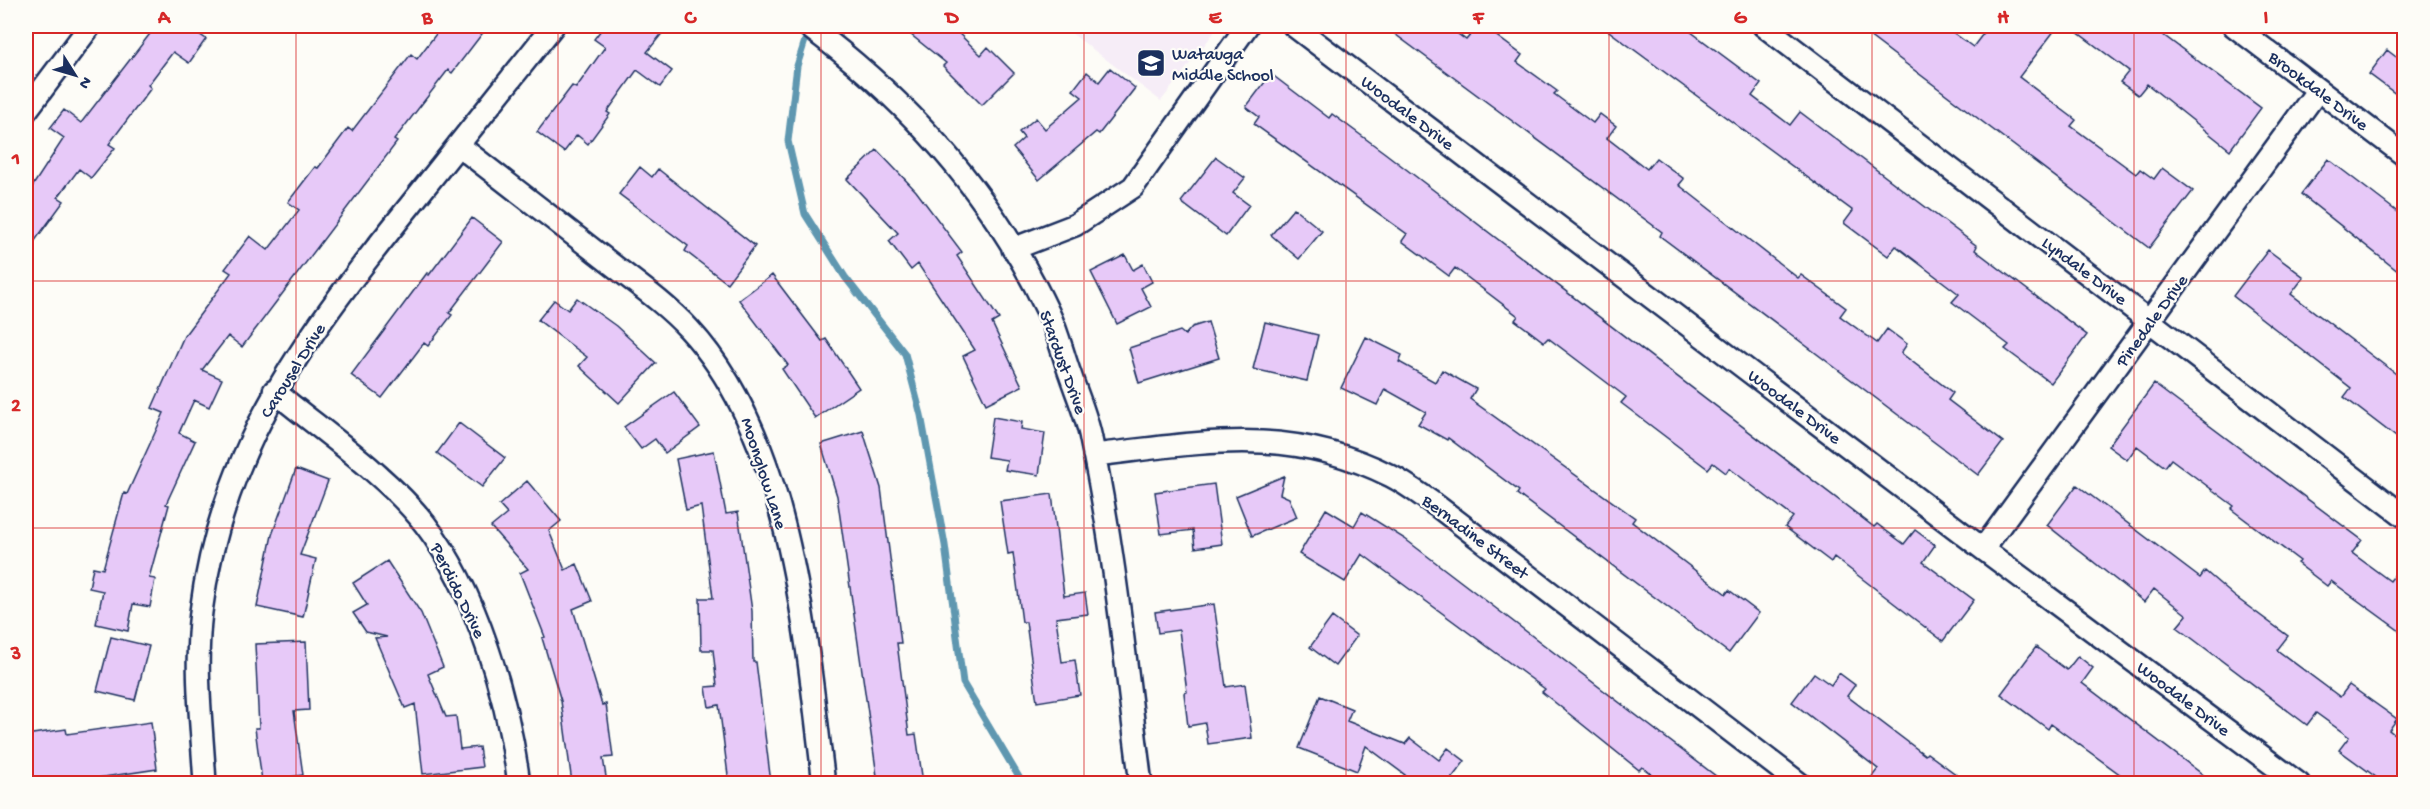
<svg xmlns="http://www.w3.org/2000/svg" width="2430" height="809" viewBox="0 0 2430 809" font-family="'Gochi Hand',sans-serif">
	<rect width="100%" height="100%" fill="#fdfcf7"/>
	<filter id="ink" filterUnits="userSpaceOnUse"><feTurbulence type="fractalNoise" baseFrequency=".0167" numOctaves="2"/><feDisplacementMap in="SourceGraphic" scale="12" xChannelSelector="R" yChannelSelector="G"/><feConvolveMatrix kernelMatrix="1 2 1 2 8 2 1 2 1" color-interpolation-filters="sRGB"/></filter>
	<g filter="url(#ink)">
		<!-- built -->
		<path fill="#f6edf7" d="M1062,26H1219L1161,101Z"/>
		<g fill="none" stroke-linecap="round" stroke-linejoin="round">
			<!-- stream -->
			<path stroke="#5f97b0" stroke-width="7" d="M808,31L797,66L788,141L805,214L845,277L905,354L921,415L945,545L963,683L1023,784"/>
		</g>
		<!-- building -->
		<path fill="#e7c9f8" stroke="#1b2f5e" stroke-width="1.5" d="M156,26H187L206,39L189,63L173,52L148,85L151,88L109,144L115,148L91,178L79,169L58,197L64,201L26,253V196L64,138L50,128L64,110L81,123Z
			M442,26H488L452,73L448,70L394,140L397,142L242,347L228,336L202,370L222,379L209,407L194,400L179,433L195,441L166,504L169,505L149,578L155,579L150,607L133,604L128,631L96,624L103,591L89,588L93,567L103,569L124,493L127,494L164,413L152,408L184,336L231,273L225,269L250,236L268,250L299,210L288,202L315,167L318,168L348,128L352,131L411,54L417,59Z
			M604,26H668L647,52L672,71L660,87L637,70L607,112L610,114L588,144L577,135L564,152L537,132L572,86L576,88L605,47L594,39Z
			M900,26H951L981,55L988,47L1014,73L982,105L943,66L946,63Z
			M1384,26H1447L1466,40L1478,26H1483L1522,55L1517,62L1557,91L1554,94L1593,123L1600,114L1616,126L1607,138L1647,169L1656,158L1684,179L1679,185L1798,278L1801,275L1846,308L1840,316L1877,343L1887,329L1907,344L1901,353L1953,393L1948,400L2003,442L1978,475L1660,236L1662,232Z
			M1602,26H1683L1761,84L1752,96L1790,125L1800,112L1977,246L1975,250L2087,335L2051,383L2005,349L2009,345L1952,302L1959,294L1896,246L1888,256L1844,223L1853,211Z
			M1856,26H1944L1973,47L1989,26H2058L2019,77L2076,120L2071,126L2136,174L2140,169L2154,179L2162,168L2193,191L2149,248Z
			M2069,26H2151L2261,108L2230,150L2147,84L2138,95L2120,82L2129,71Z
			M2387,50L2404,63V100L2369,74Z
			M1110,68L1135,88L1099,134L1096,132L1039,180L1013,148L1024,138L1019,132L1036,118L1045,129L1082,97L1073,90L1087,72L1099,82Z
			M1271,74L1329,118L1332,114L1385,153L1874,527L1877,524L1904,544L1915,530L1935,545L1923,562L1974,600L1943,641L1834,557L1831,562L1785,527L1793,517L1729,468L1726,473L1713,463L1708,469L1621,403L1626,397L1548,338L1544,342L1515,320L1518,316L1455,268L1449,276L1402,241L1407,234L1254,124L1259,117L1246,107Z
			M877,150L916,191L962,252L957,256L999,319L992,323L1022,386L986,404L963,356L975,350L918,264L911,270L889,241L898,233L847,179Z
			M1216,157L1245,178L1233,193L1249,205L1226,236L1181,202Z
			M2328,159L2404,217V276L2301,194Z
			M640,167L652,177L658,169L755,246L727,283L685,251L688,246L619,194Z
			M1294,208L1322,231L1299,259L1271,235Z
			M472,218L503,242L449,313L452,315L428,346L424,343L382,398L351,375L427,273L429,275Z
			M2268,250L2304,277L2291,294L2404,380V443L2344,397L2351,388L2233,296Z
			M1125,255L1133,270L1143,264L1152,282L1141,288L1151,307L1117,324L1091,272Z
			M772,275L822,341L826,339L859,388L815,418L782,369L788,365L739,300Z
			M577,298L616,326L656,363L619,403L579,366L587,357L538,320L554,300L568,310Z
			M1208,322L1219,358L1139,383L1129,348L1180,331L1185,335L1192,327Z
			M1265,322L1318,335L1307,381L1253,369Z
			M1366,337L1402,355L1399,362L1435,382L1442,370L1476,389L1470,399L1635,518L1632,522L1726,594L1729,590L1759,613L1729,653L1517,494L1519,491L1448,438L1447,440L1418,424L1426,412L1385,389L1377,405L1341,388Z
			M2154,384L2362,540L2352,553L2390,581L2404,562V634L2331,581L2327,586L2297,563L2300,561L2231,509L2234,506L2171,459L2165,467L2137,446L2127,460L2108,446Z
			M674,392L700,427L665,453L655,439L641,449L624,427Z
			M993,417L1022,422L1021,429L1045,433L1039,475L1005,470L1007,460L987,457Z
			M459,423L505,458L482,487L437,453Z
			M863,431L881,488L901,643H897L909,735L916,734L923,783H878L837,496L821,444Z
			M714,451L726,514L738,512L752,611L753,662H756L771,783H729L719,705L709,707L706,687L717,686L713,650H701L700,598H713L701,506L686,510L676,459Z
			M296,469L328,481L300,555L316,559L303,617L257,607L272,535Z
			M1284,476L1280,494L1289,498L1297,517L1252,536L1236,496Z
			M527,481L561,521L549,531L565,570L577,564L592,601L573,609L602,705L606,704L613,757L603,758L607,783H572L561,701L542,638L545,637L520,573L528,569L491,527L507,514L499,505Z
			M1214,484L1222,544L1195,548L1193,530L1161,534L1155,492Z
			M2077,485L2200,578L2205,571L2234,596L2288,636L2277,650L2340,697L2349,685L2397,719L2389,730L2404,742V783H2384L2339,750L2349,737L2316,713L2307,725L2177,627L2187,615L2154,589L2144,602L2047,525Z
			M1052,494L1064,596L1085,593L1088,614L1056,618L1062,662L1075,660L1080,695L1037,702L1026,622H1022L1013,553L1008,554L1000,501Z
			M1326,509L1354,526L1362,512L1405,539L1725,783H1663L1642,767L1639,770L1542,692L1545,689L1362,554L1345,582L1299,554Z
			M387,561L421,613L443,667L428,674L446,717L456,716L460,749L479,747L482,767L423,774L415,704L405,708L375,638L387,637L366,632L353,613L367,605L353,583Z
			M1214,604L1226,687L1245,684L1252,738L1208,744L1205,723L1188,726L1184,693L1187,692L1179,630L1158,633L1155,612Z
			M1332,617L1357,636L1335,666L1310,647Z
			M111,637L149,646L135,700L97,691Z
			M306,642L309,710L294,711L303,775L262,781L255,728H259L255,644Z
			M2036,647L2067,670L2078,656L2093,668L2082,683L2214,783H2132L2051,724L2048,729L2001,694Z
			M1814,673L1831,685L1839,673L1855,685L1847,696L1925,755L1927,753L1968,783H1867L1878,769L1792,702Z
			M1320,696L1352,709L1347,721L1405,744L1410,738L1439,760L1448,748L1465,761L1448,783H1399L1405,775L1366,746L1357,771L1299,748Z
			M151,722L157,769L64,783H26V735L66,729L67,734Z"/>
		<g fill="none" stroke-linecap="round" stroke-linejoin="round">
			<!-- street casing -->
			<g stroke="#1b2f5e" stroke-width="26">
				<path id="street" d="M808,26C910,102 995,198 1049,314C1058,333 1063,355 1070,374C1077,395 1087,417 1091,439C1115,552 1126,669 1141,784
					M1294,26L1983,549L2299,784
					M1764,26L2404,516
					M2234,26L2404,155
					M26,111L90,26
					M458,145C507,183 556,221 605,259C633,281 665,303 689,329C792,440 806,639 824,784
					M1013,249L1075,225L1133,187L1247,26
					M274,391C322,431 387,475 425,524C477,592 508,699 519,784
					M1094,455C1203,443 1288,424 1391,476C1407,484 1422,496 1437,506L1800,784
					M1983,549L2318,90
					M205,784C202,727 194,669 201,612C222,444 310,330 412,203C459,144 506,85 553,26"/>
			</g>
			<!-- street -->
			<use href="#street" stroke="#fdfcf7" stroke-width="21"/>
		</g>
	</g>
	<!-- grid -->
	<path fill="none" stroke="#d62828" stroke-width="1.5" stroke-opacity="0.55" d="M296,26V784M558,26V784M821,26V784M1084,26V784M1346,26V784M1609,26V784M1872,26V784M2134,26V784M26,281H2404M26,528H2404"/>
	<!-- icons -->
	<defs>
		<g id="school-square" transform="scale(1.5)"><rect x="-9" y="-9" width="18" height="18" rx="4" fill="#1b2f5e" stroke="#fdfcf7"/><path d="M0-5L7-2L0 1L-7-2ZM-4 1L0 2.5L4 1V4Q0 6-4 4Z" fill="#fff"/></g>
	</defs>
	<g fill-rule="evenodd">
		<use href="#school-square" x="1151" y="63"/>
	</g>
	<g text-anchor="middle" stroke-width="4.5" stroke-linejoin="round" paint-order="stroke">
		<!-- poi labels -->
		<g font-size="18" fill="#1b2f5e" stroke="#fdfcf7" text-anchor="start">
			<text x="1172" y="59">Watauga<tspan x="1172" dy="21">Middle School</tspan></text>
		</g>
		<!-- street labels -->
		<g font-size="18" fill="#1b2f5e" stroke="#fdfcf7">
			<text transform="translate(2319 90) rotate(37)" y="6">Brookdale Drive</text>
			<text transform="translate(1408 112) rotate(37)" y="6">Woodale Drive</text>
			<text transform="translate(2085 270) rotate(37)" y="6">Lyndale Drive</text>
			<text transform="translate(2151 320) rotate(-54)" y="6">Pinedale Drive</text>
			<text transform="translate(1064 362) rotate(70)" y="6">Stardust Drive</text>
			<text transform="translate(292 370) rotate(-58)" y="6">Carousel Drive</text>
			<text transform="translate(1795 406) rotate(37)" y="6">Woodale Drive</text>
			<text transform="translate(765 473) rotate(72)" y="6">Moonglow Lane</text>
			<text transform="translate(1476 536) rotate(37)" y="6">Bernadine Street</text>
			<text transform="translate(459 590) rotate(64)" y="6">Perdido Drive</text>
			<text transform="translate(2184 698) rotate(37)" y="6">Woodale Drive</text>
		</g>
	</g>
	<!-- margin -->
	<rect width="2430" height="809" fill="none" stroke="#fdfcf7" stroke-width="66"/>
	<!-- north arrow -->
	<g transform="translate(75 75) rotate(127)" stroke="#fdfcf7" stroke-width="4.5" paint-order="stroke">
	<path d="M0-4.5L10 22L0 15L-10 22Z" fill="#1b2f5e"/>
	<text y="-9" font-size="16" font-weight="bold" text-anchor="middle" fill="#1b2f5e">N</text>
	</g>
	<rect x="33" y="33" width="2364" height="743" fill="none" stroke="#d62828" stroke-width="2"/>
	<g font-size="20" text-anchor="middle" font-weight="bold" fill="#d62828">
		<text x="164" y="23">A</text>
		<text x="427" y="23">B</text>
		<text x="690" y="23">C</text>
		<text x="952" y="23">D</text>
		<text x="1215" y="23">E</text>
		<text x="1478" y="23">F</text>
		<text x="1740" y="23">G</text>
		<text x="2003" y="23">H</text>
		<text x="2266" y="23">I</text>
		<text x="16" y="164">1</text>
		<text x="16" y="411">2</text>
		<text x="16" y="659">3</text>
	</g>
</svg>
